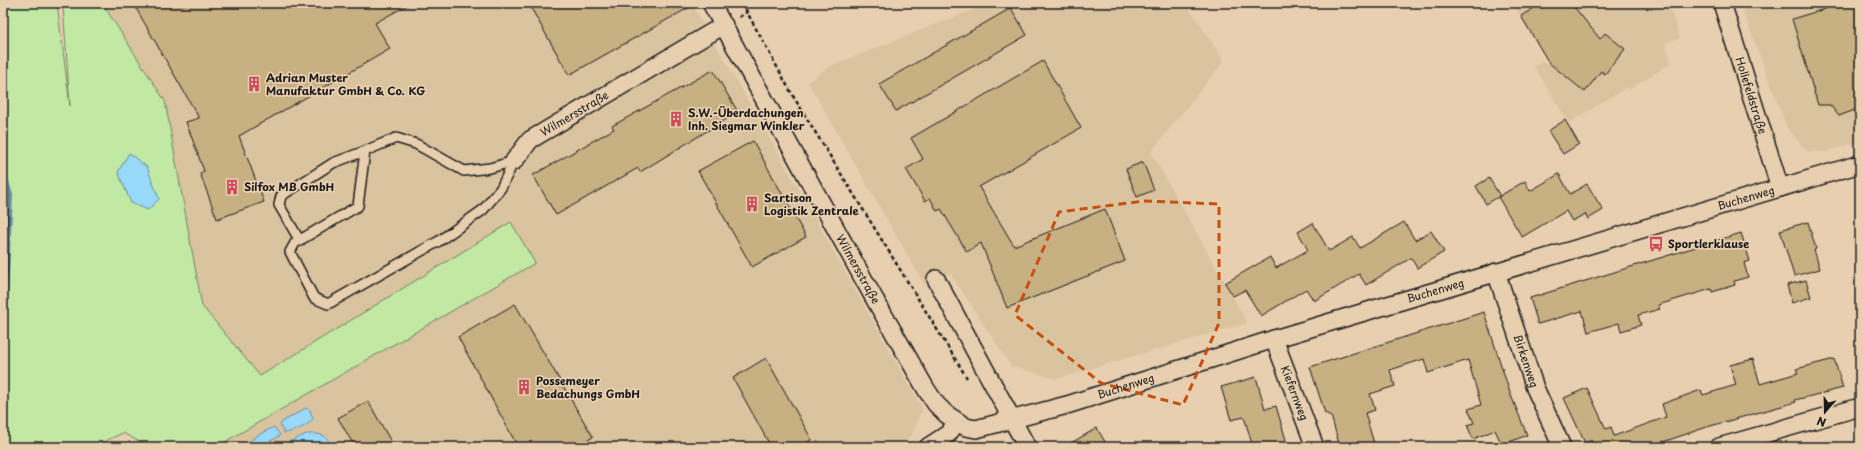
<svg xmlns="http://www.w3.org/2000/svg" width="1863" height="450" viewBox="0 0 1863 450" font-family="'Playpen Sans',sans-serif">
	<rect width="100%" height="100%" fill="#e8cfb0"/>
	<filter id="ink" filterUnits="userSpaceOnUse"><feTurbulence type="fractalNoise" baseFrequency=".025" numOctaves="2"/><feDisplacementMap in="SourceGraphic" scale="8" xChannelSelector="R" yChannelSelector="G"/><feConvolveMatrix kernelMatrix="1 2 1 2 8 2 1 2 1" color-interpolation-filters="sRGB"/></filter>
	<g filter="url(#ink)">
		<!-- built -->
		<path fill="#dac39f" d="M102,3H691L759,119L922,408L912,436L898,445L891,447H216L535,263L511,222L260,377L202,306L165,101Z
			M990,3H1186L1224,61L1151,152L1247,323L1056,379L1011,366L950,273L924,284L808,82L828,67Z
			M1515,3H1660V5L1670,8L1680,38L1665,42L1671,63L1629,90L1627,87L1569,123L1534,66L1542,61L1545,65L1550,61L1541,50L1513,4Z
			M1740,3H1860V141L1826,152L1807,151L1787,128Z"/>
		<!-- green -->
		<path fill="#c1e9a4" stroke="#6e8260" d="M3,3H57L70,106L63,5L61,3H102L165,101L202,306L260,376L511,222L535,263L216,447H149L123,433L91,447H3Z"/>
		<!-- water -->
		<path fill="#99d9fa" stroke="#678da1" d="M129,153L147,167L159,199L148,210L131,203L118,172Z
			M306,408L310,410L313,419C308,426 293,432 284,433L280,425L282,422Z
			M274,427L280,435L278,437L259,447H249L248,442L260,434Z
			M306,434C321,434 325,433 333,447H280Z"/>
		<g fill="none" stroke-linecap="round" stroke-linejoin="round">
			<!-- stream -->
			<path stroke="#678da1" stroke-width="6" d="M3,172L10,195L3,327"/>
		</g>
		<!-- building -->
		<path fill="#c7b082" stroke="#1c1c1c" d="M133,3H411L375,23L390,49L239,136L264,202L217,219L200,173L204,171L186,122L199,118Z
			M540,3H697L569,75L531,8Z
			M1542,3H1571L1600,39L1605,33L1625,49L1605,74L1601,71L1585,92L1549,63L1521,16Z
			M1844,3H1860V108L1839,116L1830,105H1818L1792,19Z
			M1011,8L1027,35L896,111L879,84Z
			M1043,61L1081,128L979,187L1014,246L1105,209L1125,261L1007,308L981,243L967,252L941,209L937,211L930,198L925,201L906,169L923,159L911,138Z
			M713,70L738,112L640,172L638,168L556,215L533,175L614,129L612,126Z
			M1565,120L1579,144L1563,154L1548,131Z
			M753,141L806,237L752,267L698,171Z
			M1143,162L1154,190L1137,197L1126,169Z
			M1559,174L1570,194L1587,184L1603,210L1588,219L1585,214L1572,221L1566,211L1522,237L1498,197L1525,181L1530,191Z
			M1489,178L1500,196L1486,204L1476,186Z
			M1404,222L1415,240L1431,231L1444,252L1417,268L1411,258L1366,285L1359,274L1314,301L1306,289L1261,316L1245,290L1233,296L1225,283L1270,257L1276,268L1308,250L1298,232L1313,223L1329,251L1353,237L1360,248Z
			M1808,222L1816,249L1814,250L1820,269L1794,276L1780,230Z
			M1741,233L1750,261L1744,263L1748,277L1734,281L1735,285L1712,292L1711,289L1658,305L1660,309L1638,315L1641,325L1621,331L1619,323L1588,332L1582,311L1538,324L1530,298Z
			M1806,280L1811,297L1792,303L1787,285Z
			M515,304L593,437L576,447H518L458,337Z
			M1484,312L1510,393L1527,435L1502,445L1495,430L1473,439L1467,425L1474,423L1468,409L1481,405L1468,360L1428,373L1424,359L1390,370L1395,386L1370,394L1375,410L1365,413L1375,447H1340L1331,416L1325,413L1310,367Z
			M766,358L812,440L798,447H771L733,378Z
			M1753,359L1760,384L1798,373L1796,369L1834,359L1843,388L1795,400L1796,402L1707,427L1648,447H1589L1593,446L1591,440L1585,443L1564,398L1587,388L1606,429L1611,427L1614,436L1666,417L1662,404L1701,390L1703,395L1736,385L1730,365Z
			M1256,377L1265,409L1276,406L1288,447H1253L1244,417L1231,420L1221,387Z
			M368,401L394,447H355L338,418Z
			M1097,428L1108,447H1064Z"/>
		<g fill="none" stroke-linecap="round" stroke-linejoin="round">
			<!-- service casing -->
			<g stroke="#1c1c1c" stroke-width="12">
				<path id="service" d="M396,138L416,144L464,171L490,168L514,161L501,188L483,210L439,241L328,304L314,298L290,252L295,243L358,206L365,151Z
					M300,241L279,205L281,196L333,163L365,151"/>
			</g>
			<!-- minor casing -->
			<g stroke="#1c1c1c" stroke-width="20">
				<g id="minor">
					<path id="s1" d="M711,3L874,298L926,389L936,404L946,414L966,427L976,429L1067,405L1274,339L1860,164"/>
					<path id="s2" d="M1722,3L1780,188"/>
					<path id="s3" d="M514,161L530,140L724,25"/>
					<path id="s4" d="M1496,272L1535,388L1562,447"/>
					<path d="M936,279L1027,447"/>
					<path id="s5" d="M1274,339L1315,447"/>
					<path d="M928,447L948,434L957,422"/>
					<path d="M1719,447L1860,407"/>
				</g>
			</g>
			<!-- path -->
			<path stroke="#1c1c1c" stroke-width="2.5" stroke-dasharray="4 3" stroke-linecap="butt" d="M742,3L793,96L967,378
				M739,17L747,12"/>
			<!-- service -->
			<use href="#service" stroke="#e8cfb0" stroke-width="9"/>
			<!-- minor -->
			<use href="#minor" stroke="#e8cfb0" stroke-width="17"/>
		</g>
	</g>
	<!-- marked area -->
	<path fill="none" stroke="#c9500e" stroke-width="3" stroke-dasharray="8 5" stroke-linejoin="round" d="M1144,201L1219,204V323L1183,405L1101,383L1015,315L1059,212Z"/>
	<!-- icons -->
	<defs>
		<g id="building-bare" transform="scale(1.2)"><path d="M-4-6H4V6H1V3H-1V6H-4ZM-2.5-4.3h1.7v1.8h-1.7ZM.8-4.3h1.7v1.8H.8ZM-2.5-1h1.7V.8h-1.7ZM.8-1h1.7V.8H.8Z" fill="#d1495b" stroke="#e8cfb0" stroke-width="2.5" paint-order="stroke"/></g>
		<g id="bus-bare" transform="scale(1.2)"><path d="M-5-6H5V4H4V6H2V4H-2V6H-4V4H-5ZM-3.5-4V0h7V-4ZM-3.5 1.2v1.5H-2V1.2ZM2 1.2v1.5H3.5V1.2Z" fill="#d1495b" stroke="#e8cfb0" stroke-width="2.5" paint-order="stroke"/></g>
	</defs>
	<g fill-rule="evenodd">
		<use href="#building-bare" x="254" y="84"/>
		<use href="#building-bare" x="676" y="119"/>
		<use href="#building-bare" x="232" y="187"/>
		<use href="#building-bare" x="752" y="204"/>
		<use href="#bus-bare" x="1656" y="244"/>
		<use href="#building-bare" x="524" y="387"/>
	</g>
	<g text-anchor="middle" stroke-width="3.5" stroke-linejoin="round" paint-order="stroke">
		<!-- poi labels -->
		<g font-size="11" font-weight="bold" fill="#1c1c1c" stroke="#e8cfb0" text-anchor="start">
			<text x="266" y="82">Adrian Muster<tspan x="266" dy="13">Manufaktur GmbH &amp; Co. KG</tspan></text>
			<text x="688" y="117">S.W.-Überdachungen<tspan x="688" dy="13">Inh. Siegmar Winkler</tspan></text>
			<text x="244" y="191">Silfox MB GmbH</text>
			<text x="764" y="202">Sartison<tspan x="764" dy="13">Logistik Zentrale</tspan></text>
			<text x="1668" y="248">Sportlerklause</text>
			<text x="536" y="385">Possemeyer<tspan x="536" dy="13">Bedachungs GmbH</tspan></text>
		</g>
		<!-- street labels -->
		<g font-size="11" fill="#1c1c1c" stroke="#e8cfb0">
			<text dy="4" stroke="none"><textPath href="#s2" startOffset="97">Hollefeldstraße</textPath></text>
			<text dy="4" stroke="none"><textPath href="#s3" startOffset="78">Wilmersstraße</textPath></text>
			<text dy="4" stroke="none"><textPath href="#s1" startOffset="1312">Buchenweg</textPath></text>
			<text dy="4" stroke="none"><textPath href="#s1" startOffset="304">Wilmersstraße</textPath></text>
			<text dy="4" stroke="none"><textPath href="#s1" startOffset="988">Buchenweg</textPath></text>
			<text dy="4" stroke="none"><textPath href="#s4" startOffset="94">Birkenweg</textPath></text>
			<text dy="4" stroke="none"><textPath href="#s1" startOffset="664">Buchenweg</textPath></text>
			<text dy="4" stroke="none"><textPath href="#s5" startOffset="58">Kiefernweg</textPath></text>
		</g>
	</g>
	<!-- margin -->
	<rect width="1863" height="450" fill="none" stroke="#e8cfb0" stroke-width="16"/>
	<rect x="8" y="8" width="1847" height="434" fill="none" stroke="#1c1c1c" stroke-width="1.5" filter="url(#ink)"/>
	<!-- north arrow -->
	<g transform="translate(1825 412) rotate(200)" stroke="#e8cfb0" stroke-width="3" paint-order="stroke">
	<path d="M0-3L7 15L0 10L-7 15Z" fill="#1c1c1c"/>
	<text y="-6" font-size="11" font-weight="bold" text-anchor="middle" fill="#1c1c1c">N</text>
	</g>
</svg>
